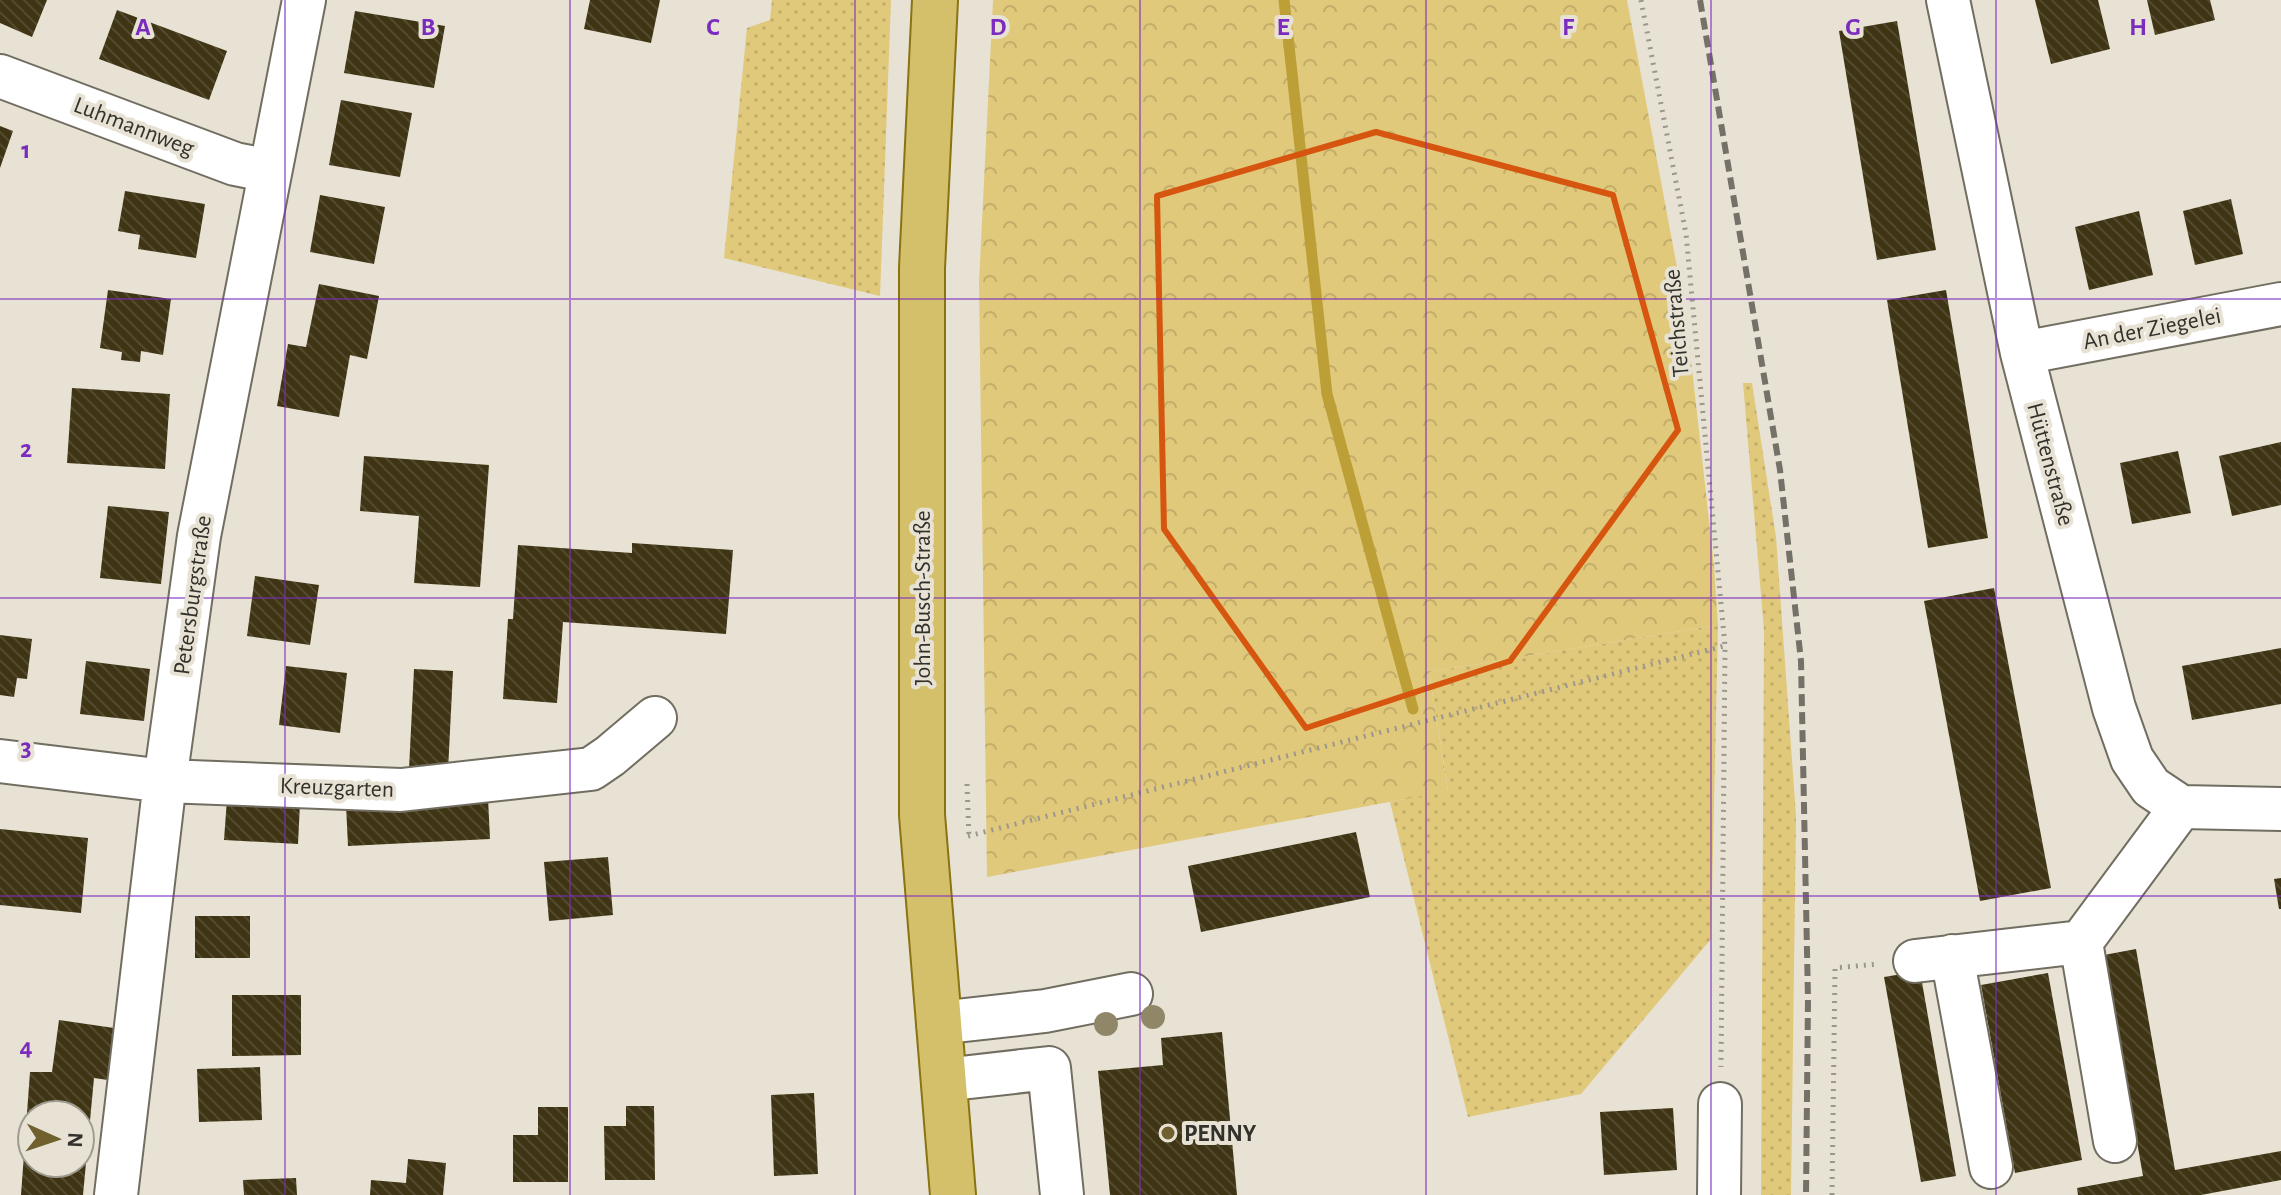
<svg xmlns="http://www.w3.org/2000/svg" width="2281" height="1195" viewBox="0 0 2281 1195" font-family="'Alegreya Sans',sans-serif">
	<defs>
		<pattern id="grass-dots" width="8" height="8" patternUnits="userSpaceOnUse" patternTransform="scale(2)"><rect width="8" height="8" fill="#e1c97b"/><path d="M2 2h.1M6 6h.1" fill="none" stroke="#c2ad6a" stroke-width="1.8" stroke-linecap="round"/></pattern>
		<pattern id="forest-crowns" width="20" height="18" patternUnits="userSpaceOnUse" patternTransform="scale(2)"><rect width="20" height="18" fill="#e1c97b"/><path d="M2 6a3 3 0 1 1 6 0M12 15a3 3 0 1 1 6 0" fill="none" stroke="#c2ad6a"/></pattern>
		<pattern id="building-back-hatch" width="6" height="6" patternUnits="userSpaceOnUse" patternTransform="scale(2)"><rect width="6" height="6" fill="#3f3515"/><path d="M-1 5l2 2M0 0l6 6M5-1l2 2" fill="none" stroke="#534a2f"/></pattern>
	</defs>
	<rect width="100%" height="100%" fill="#e7e2d4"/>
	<!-- grass -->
	<path fill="url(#grass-dots)" d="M772,0H891L880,296L724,258L747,28L770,20Z
		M1743,383H1752L1776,537L1796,816L1791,1195H1761L1764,630Z
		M1718,625L1711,939L1581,1094L1468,1117L1390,802L1448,790L1429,672Z"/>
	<!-- forest -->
	<path fill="url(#forest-crowns)" d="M993,0H1627L1686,315L1714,565L1718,625L1429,672L1448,791L987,877L979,283Z"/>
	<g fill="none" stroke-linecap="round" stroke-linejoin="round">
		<!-- stream -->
		<path stroke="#bd9f37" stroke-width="11" d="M1284,0L1327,394L1413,709"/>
	</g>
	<!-- building -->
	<path fill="url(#building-back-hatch)" fill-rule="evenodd" d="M0,0H47L32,37L0,23Z
		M590,0H660L651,43L584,29Z
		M2035,0H2098L2110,49L2051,64Z
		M2147,0H2210L2215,20L2155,35Z
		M117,10L227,51L209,100L99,59Z
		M355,11L445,26L434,88L344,73Z
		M1897,21L1936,250L1877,260L1839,31Z
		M341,100L412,113L400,177L329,165Z
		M0,126L13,131L0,168Z
		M125,191L205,204L196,258L138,249L140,235L118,231Z
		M320,195L385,207L374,264L310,252Z
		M2231,199L2243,254L2195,265L2183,211Z
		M2139,211L2153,275L2089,290L2075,227Z
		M319,284L379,296L367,359L350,355L339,417L277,406L288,344L306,347Z
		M108,290L171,299L163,355L141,351L140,362L121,360L122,352L100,348Z
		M1946,290L1988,538L1928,548L1887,300Z
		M72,388L170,394L165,469L67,463Z
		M2281,442V505L2232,516L2219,456Z
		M2178,451L2191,513L2132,524L2120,463Z
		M364,456L489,465L480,587L414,583L419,516L360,511Z
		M108,506L169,512L161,584L100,578Z
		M632,543L733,550L726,634L563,622L557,703L503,699L508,619H513L518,545L632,553Z
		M255,576L319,585L310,645L247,636Z
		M1994,588L2051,888L1980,901L1924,601Z
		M0,635L32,639L27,679L17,678L14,697L0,695Z
		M2281,648V704L2192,720L2182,666Z
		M86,661L150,669L144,721L80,714Z
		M286,666L347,673L340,733L279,725Z
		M414,669L453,671L448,771L409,769Z
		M488,798L490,839L348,846L346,805Z
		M227,799L300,803L298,844L224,840Z
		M0,829L88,838L81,913L0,905Z
		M1356,832L1370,897L1201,932L1188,866Z
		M608,857L613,915L549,921L544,862Z
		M2281,878V909H2279L2274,879Z
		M195,916H250V958H195Z
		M2136,949L2175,1170L2281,1151V1180L2201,1195H2078L2077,1188L2143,1176L2104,955Z
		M1920,971L1956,1176L1921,1182L1884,977Z
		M2048,973L2082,1160L2015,1173L1981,985Z
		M232,995H301V1055L232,1056Z
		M59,1020L114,1028L108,1080L94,1078L83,1195H21L30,1072H52ZM32,1115H80V1163H32Z
		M1222,1032L1237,1195H1110L1098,1071L1163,1065L1161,1038Z
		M260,1067L262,1120L199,1122L197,1069Z
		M814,1093L818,1174L774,1176L771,1095Z
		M626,1106H654L655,1180H605L604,1126H626Z
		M538,1107H568V1182H513V1135H538Z
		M1673,1108L1677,1170L1604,1175L1600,1112Z
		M408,1159L446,1163L443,1195H370L371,1180L406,1183Z
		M296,1178L297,1195H244L243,1180Z"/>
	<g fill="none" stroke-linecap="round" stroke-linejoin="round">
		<!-- minor casing -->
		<g stroke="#716d61" stroke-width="46">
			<path id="minor" d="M1948,0L2022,353L2114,708L2132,759L2151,787L2181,807L2281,809
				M0,76L235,164L270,171
				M2022,353L2281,304
				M0,761L165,781L401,790L591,769L610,756L655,718
				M2081,942L2115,1141
				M1952,956L1991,1167
				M1915,961L2081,942L2181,807
				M938,1023L1045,1011L1131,994
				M943,1080L1049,1068L1062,1195
				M116,1195L165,781L199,536L304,0
				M1719,1195L1720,1104"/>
		</g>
		<!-- major casing -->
		<g stroke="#897313" stroke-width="48">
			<path id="major" d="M935,0L922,268V815L953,1195"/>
		</g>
		<!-- path -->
		<path stroke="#9b978d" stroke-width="5" stroke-dasharray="2 6" stroke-linecap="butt" d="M1641,0L1686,234L1725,646L1721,1067
			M967,784L969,838
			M968,836L1724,646
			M1832,1195L1835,968L1878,964"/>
		<!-- minor -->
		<use href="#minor" stroke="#fff" stroke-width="42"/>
		<!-- major -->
		<use href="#major" stroke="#d4c06a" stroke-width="44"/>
		<!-- rail -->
		<path stroke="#757169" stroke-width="6" stroke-dasharray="12 6" stroke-linecap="butt" d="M1700,0L1780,470L1801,661L1808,999L1806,1195"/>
	</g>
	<!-- trees -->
	<g fill="#908769">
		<circle cx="1153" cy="1017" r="12"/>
		<circle cx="1106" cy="1024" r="12"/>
	</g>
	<!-- marked area -->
	<path fill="none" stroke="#d6550f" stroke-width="6" stroke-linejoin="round" d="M1376,132L1613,195L1678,430L1510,661L1306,728L1164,529L1157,196Z"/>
	<!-- grid -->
	<path fill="none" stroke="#7b2cbf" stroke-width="2" stroke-opacity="0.55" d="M285,0V1195M570,0V1195M855,0V1195M1140,0V1195M1426,0V1195M1711,0V1195M1996,0V1195M0,299H2281M0,598H2281M0,896H2281"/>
	<!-- markers -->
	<circle fill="#70602e" stroke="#e7e2d4" stroke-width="3" cx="1168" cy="1133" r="8"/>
	<g text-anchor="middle" stroke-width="8" stroke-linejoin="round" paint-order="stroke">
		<!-- street labels -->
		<g font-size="24" fill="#33312c" stroke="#e7e2d4">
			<text transform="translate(134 126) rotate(21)" y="8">Luhmannweg</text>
			<text transform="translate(1676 323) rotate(-95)" y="8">Teichstraße</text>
			<text transform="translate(2152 328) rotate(-11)" y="8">An der Ziegelei</text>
			<text transform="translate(2051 464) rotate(75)" y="8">Hüttenstraße</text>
			<text transform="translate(192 595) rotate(-82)" y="8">Petersburgstraße</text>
			<text transform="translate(922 598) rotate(-90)" y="8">John-Busch-Straße</text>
			<text transform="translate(337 787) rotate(2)" y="8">Kreuzgarten</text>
		</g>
		<!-- poi labels -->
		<g font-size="24" font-weight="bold" fill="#33312c" stroke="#e7e2d4" text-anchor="start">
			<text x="1184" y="1141">PENNY</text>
		</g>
	</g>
	<g font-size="26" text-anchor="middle" font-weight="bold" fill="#7b2cbf" stroke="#e7e2d4" stroke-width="8" stroke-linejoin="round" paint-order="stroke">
		<text x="143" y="35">A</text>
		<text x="428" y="35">B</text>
		<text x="713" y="35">C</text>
		<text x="998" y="35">D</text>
		<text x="1283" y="35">E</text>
		<text x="1568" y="35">F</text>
		<text x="1853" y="35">G</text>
		<text x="2138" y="35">H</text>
		<text x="26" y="158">1</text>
		<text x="26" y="457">2</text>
		<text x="26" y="756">3</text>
		<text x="26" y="1055">4</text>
	</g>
	<!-- north arrow -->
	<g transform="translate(56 1139) rotate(93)"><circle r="38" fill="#e7e2d4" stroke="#9f9b91" stroke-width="2"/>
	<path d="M0-6L14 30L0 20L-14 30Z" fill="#70602e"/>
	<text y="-12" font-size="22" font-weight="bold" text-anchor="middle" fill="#33312c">N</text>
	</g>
</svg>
